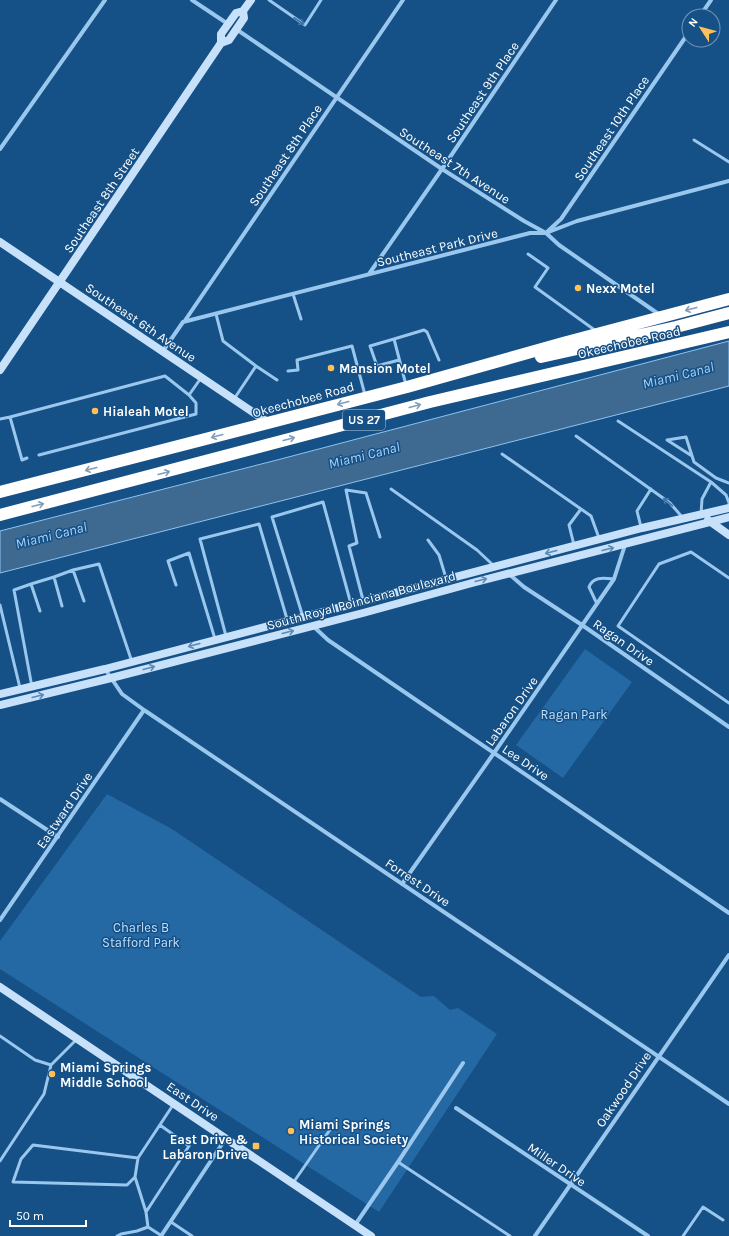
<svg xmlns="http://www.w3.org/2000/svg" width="729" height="1236" viewBox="0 0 729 1236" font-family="Karla,sans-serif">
	<rect width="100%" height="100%" fill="#155086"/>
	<!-- green -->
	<path fill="#2468a4" d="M585,649L632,682L563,778L516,745Z
		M107,794L172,829L421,997L434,996L450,1010L458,1008L497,1034L379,1212L0,969V941Z"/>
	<!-- water -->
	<path fill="#3e6a92" stroke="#8cc3f1" d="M729,341V386L0,573V531L277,460Z"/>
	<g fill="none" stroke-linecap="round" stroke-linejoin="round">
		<!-- lane -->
		<path stroke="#9ac7ee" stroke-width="3" d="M269,0L305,25L321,0
			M694,140L729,162
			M528,254L548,268L535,287L596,331
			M293,294L301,319
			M216,314L223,341L256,366L234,399
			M394,339L424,330L427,332L439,360
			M399,360L377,366L370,346L394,339L406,385
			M256,366L277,380
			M288,371L298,370L297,360L352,346L365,395
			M189,395L201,378
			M10,417L165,376L189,395L196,403V414L39,455
			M0,419L10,417L22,460L27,458
			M618,421L711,482L726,495L729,503
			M576,436L670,503L683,518
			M502,454L591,516L599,538
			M692,456L667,440L686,437L694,462L716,478L729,483
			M391,489L477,550L493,565
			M701,514L702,499L711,482
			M641,527L637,511L651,489
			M428,540L439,555L446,578
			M574,545L569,525L581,509
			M729,578L691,552L659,564L618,626L729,703
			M31,584L14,590L32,687
			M176,585L168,561L189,553L215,639
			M363,600L349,546L357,543L346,490L366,493L380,537
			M84,601L73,570L99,564L132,662
			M597,604L589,587C593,576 604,578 614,579
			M0,605L20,688
			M62,606L54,577L73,570
			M40,611L31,584L54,577
			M303,617L272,517L323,502L351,604
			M226,636L200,539L259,524L287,619
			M0,1036L35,1060L51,1065L77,1039
			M160,1125L189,1146L146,1212L148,1227L162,1236
			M138,1158L135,1177L127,1185L13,1182L21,1159L33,1145L138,1158L173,1105
			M0,1161L44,1094L51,1065
			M398,1162L510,1236
			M135,1177L146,1212
			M293,1183L336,1121
			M171,1222L192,1236
			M117,1236L121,1234L137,1231L148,1227
			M683,1236L703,1207L723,1220"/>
		<!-- street -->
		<path stroke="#9ac7ee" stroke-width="4" d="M192,0L228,24
			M700,16L711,0
			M236,29L442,169L524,221L546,233L559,245L660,315
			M0,149L105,0
			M548,231L561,219L689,32
			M369,274L442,169L556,0
			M184,322L403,0
			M163,351L183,322L530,233H546L577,221L729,181
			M509,574L524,587L582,625L729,727
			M313,626L328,640L729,913
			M105,669L122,694L144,710L729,1104
			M0,799L58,837
			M402,884L494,753L614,579L625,545
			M0,920L144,710
			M456,1108L648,1236
			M355,1225L398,1162L463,1063
			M161,1236L226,1138
			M535,1236L729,955"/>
		<!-- secondary -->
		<path stroke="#c7e1fa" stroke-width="8" d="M221,43V34L236,13L243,11L251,0
			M0,242L269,423
			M0,370L221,43L229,40L244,18L243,11
			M708,520L729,535
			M0,694L105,669L642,528L729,508
			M0,705L111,678L363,613L472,583L729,517
			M0,987L371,1236"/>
		<!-- highway -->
		<path stroke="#fff" stroke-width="12" d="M541,357L676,327L729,313
			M0,492L407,387L563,343L729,299
			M0,515L430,402L729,332"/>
	</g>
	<!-- one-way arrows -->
	<defs><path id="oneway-shaft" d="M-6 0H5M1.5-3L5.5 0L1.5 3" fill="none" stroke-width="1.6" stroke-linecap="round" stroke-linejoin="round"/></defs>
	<g stroke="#3d74a5">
		<use href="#oneway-shaft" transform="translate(299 21) rotate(33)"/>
		<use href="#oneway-shaft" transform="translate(668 502) rotate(-140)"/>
	</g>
	<g stroke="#7e9fbc">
		<use href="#oneway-shaft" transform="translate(691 309) rotate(165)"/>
		<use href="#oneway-shaft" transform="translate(343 403) rotate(165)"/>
		<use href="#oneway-shaft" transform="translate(415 406) rotate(-15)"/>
		<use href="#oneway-shaft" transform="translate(217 436) rotate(165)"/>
		<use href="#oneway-shaft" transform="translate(289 439) rotate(-15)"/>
		<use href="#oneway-shaft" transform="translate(91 469) rotate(165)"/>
		<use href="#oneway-shaft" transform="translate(164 473) rotate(-15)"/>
		<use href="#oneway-shaft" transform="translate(38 505) rotate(-14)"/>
	</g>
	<g stroke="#5c8ab4">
		<use href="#oneway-shaft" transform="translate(608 549) rotate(-14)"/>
		<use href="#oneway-shaft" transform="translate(551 552) rotate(165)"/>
		<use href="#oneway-shaft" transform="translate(481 580) rotate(-14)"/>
		<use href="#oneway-shaft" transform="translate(288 632) rotate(-14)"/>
		<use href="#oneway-shaft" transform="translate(194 645) rotate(165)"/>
		<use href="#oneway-shaft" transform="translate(149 668) rotate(-15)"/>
		<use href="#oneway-shaft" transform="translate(38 696) rotate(-14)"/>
	</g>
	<!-- markers -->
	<g fill="#ffc157" stroke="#155086" stroke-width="1.5">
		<circle cx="578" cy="288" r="4"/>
		<circle cx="331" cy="368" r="4"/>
		<circle cx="95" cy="411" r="4"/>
		<circle cx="52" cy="1074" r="4"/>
		<circle cx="291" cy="1131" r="4"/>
		<rect x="252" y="1142" width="8" height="8" rx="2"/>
	</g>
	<g text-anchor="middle" stroke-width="3" stroke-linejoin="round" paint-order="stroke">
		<!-- shield labels -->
		<rect fill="#155086" stroke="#b9cadb" stroke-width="1" x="343" y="410" width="42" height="20" rx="3"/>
		<g font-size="12" font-weight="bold" fill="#fff">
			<text x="364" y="424">US 27</text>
		</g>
		<!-- street labels -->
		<g font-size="13" fill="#fff" stroke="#155086">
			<text transform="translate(482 92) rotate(-56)" y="5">Southeast 9th Place</text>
			<text transform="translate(611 128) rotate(-56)" y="5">Southeast 10th Place</text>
			<text transform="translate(285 155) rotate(-56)" y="5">Southeast 8th Place</text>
			<text transform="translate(455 165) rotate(33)" y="5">Southeast 7th Avenue</text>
			<text transform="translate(101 200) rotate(-56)" y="5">Southeast 8th Street</text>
			<text transform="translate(437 247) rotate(-14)" y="5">Southeast Park Drive</text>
			<text transform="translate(141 322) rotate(34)" y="5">Southeast 6th Avenue</text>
			<text transform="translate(629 342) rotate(-13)" y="5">Okeechobee Road</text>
			<text transform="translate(303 399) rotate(-15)" y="5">Okeechobee Road</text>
			<text transform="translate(361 600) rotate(-15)" y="5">South Royal Poinciana Boulevard</text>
			<text transform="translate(624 642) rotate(35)" y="5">Ragan Drive</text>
			<text transform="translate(511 711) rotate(-55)" y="5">Labaron Drive</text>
			<text transform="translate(526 762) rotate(34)" y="5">Lee Drive</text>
			<text transform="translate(64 810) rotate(-56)" y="5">Eastward Drive</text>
			<text transform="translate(418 882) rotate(34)" y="5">Forrest Drive</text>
			<text transform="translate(623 1089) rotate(-56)" y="5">Oakwood Drive</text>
			<text transform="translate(193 1101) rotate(34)" y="5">East Drive</text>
			<text transform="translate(557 1164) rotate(34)" y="5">Miller Drive</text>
		</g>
		<!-- poi labels -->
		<g font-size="13" font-weight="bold" fill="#fff" stroke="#155086" text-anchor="start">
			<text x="586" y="293">Nexx Motel</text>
			<text x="339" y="373">Mansion Motel</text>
			<text x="103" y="416">Hialeah Motel</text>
			<text x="60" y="1072">Miami Springs<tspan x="60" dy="15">Middle School</tspan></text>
			<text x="299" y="1129">Miami Springs<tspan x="299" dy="15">Historical Society</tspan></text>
			<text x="248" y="1144" text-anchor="end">East Drive &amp;<tspan x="248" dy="15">Labaron Drive</tspan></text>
		</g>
		<!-- park labels -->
		<g font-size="13" fill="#c0dffb" stroke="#155086">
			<text x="574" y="719">Ragan Park</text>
			<text x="141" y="932">Charles B<tspan x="141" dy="15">Stafford Park</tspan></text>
		</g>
		<!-- water labels -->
		<g font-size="14" font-style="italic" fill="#a5d1f6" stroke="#155086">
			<text transform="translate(678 375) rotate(-14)" y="5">Miami Canal</text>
			<text transform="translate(364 455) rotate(-14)" y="5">Miami Canal</text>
			<text transform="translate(51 535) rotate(-14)" y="5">Miami Canal</text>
		</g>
	</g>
	<!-- north arrow -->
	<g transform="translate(701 28) rotate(306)"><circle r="19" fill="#155086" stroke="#7396b6"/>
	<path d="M0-3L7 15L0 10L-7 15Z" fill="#ffc157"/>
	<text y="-6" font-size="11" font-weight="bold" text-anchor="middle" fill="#ffffff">N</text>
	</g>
	<!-- scale -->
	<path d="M10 1220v6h76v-6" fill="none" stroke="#ffffff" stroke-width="2"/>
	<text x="16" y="1220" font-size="12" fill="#ffffff" stroke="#155086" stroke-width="3" paint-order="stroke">50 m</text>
</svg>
